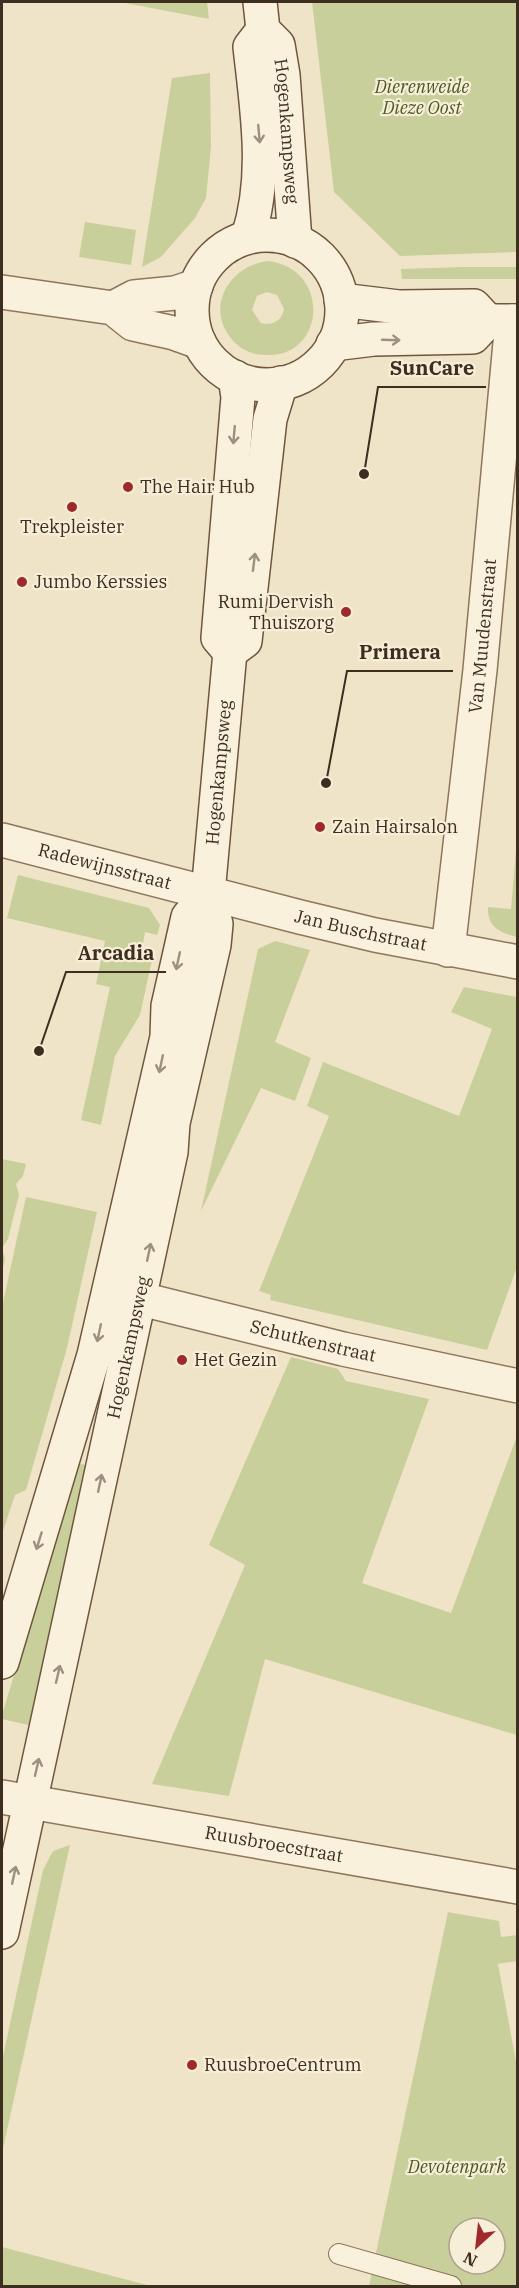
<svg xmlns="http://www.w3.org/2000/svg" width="519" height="2288" viewBox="0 0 519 2288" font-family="'IBM Plex Serif',serif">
	<rect width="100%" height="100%" fill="#f0e4c8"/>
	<!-- green -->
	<path fill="#c9cf9b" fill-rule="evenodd" d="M120,2H207L209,19Z
		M312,2H517V252L400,256L334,192Z
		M210,73L211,147L206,198L195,218L161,257L142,267L172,78Z
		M85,222L136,230L131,265L79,257Z
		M269,261C332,270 325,358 266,355C251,355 239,349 230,337C205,304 232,264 269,261ZM267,292L277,295L284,309C282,321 272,326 261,323L252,310L257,296Z
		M464,267H517V279H402L401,269Z
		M517,839L518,936L517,937C500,933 487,927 488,907L511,909Z
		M18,875L149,908L160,925L157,935L145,932L142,949L154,951L140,1015L115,1056L101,1125L81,1120L110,987L96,984L105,941L7,918Z
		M275,941L310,950L275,1042L311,1058L295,1101L261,1088L201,1211L258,949Z
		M464,987L517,997V1267L487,1350L270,1300L271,1295L259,1291L329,1116L307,1106L323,1062L459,1116L492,1029L451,1012Z
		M2,1159L26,1164L23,1176L16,1184L19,1195L8,1239L2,1248L5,1259L2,1273Z
		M26,1197L97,1212L67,1348L26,1490L15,1495L2,1534V1307Z
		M291,1357L338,1369L346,1381L429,1399L362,1583L451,1613L517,1436V1735L265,1659L229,1796L152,1784L245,1565L209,1545Z
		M78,1463L89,1466L32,1726L2,1719V1715Z
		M70,1845L2,2153V2061L43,1870L53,1851Z
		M448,1912L499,1921L501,1937L517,1935V1961L498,1964L517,2067V2286H369ZM459,2228H495V2264H459Z
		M2,2247L151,2286H2Z"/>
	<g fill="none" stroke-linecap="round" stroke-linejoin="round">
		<!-- lane casing -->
		<g stroke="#8d765c" stroke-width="22">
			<path id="lane" d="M339,2254L451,2286"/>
		</g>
		<!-- street casing -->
		<g stroke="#8d765c" stroke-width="36">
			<g id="street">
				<path d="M2,292L113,308L133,324L174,333L199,342"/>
				<path d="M113,308L134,297L175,293L196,286"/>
				<path id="s1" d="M2,840L300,917L375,935L518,962"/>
				<path id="s2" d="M448,950L480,670L512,321"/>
				<path id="s3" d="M113,1292L343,1349L518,1386"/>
				<path id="s4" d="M2,1797L518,1887"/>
			</g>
		</g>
		<!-- secondary casing -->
		<g stroke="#6f573f" stroke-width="36">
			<g id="secondary">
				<path id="s5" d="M260,2L263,30L278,45L283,75L295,241"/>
				<circle cx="267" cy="310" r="75"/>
				<path d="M248,237C268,176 257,110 250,47L263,30"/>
				<path d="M341,300L399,307L474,306L488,321"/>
				<path d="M333,344L374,339L473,337L488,321H518"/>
				<path d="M230,652L245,641L270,419L281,383"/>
				<path d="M2,1662L94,1355L167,1037L168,1006L188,917L208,893"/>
				<path id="s6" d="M2,1932L171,1152L173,1123L214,945L216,924L208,893L230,652L218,638L238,397L235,377"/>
			</g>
		</g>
		<!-- lane -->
		<use href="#lane" stroke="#faf1dc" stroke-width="20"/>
		<!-- street -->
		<use href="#street" stroke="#faf1dc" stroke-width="33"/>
		<!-- secondary -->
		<use href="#secondary" stroke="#faf1dc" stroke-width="33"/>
	</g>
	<!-- one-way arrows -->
	<defs><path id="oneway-shaft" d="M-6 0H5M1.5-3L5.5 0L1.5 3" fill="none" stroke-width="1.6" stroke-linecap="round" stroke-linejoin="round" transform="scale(1.5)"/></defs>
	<g stroke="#9c907e">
		<use href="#oneway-shaft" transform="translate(259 134) rotate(85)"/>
		<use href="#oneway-shaft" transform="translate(391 340) rotate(2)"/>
		<use href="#oneway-shaft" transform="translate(234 435) rotate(95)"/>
		<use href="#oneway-shaft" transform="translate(254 562) rotate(-83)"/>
		<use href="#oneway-shaft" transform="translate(178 961) rotate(102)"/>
		<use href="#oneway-shaft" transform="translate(161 1064) rotate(102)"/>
		<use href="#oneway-shaft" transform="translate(149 1252) rotate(-78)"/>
		<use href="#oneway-shaft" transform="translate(99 1333) rotate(102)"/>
		<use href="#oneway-shaft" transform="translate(100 1483) rotate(-78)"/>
		<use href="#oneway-shaft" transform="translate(39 1541) rotate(107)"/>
		<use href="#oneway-shaft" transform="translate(58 1674) rotate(-77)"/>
		<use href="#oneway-shaft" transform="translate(37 1767) rotate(-77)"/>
		<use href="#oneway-shaft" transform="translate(14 1875) rotate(-78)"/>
	</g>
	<!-- markers -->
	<g fill="#9e2a2b" stroke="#f7eed8" stroke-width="2">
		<circle cx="128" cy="487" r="6"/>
		<circle cx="72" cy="507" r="6"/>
		<circle cx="22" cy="582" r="6"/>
		<circle cx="346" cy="612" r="6"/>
		<circle cx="320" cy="827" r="6"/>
		<circle cx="182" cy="1360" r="6"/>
		<circle cx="192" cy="2065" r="6"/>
	</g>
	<g text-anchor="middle" stroke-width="4.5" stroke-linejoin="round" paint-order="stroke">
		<!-- park labels -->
		<g font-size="18" font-style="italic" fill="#4d5a26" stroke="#f7eed8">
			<text x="422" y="93">Dierenweide<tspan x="422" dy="21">Dieze Oost</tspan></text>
			<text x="457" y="2173">Devotenpark</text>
		</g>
		<!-- street labels -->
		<g font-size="18" fill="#3d2e20" stroke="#f7eed8">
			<text dy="6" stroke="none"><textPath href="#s5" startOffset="136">Hogenkampsweg</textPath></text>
			<text dy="6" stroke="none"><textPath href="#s2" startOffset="316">Van Muudenstraat</textPath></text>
			<text dy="6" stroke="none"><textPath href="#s6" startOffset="1184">Hogenkampsweg</textPath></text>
			<text dy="6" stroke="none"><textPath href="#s1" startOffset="106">Radewijnsstraat</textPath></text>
			<text dy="6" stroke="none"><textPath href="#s1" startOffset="370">Jan Buschstraat</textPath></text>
			<text dy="6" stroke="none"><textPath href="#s3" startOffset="206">Schutkenstraat</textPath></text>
			<text dy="6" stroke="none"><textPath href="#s6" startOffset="598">Hogenkampsweg</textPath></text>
			<text dy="6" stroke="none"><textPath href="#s4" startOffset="276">Ruusbroecstraat</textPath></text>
		</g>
		<!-- poi labels -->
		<g font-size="18" fill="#3d2e20" stroke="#f7eed8" text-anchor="start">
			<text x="140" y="493">The Hair Hub</text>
			<text x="72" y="533" text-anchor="middle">Trekpleister</text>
			<text x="34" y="588">Jumbo Kerssies</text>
			<text x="334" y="608" text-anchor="end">Rumi Dervish<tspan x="334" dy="21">Thuiszorg</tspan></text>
			<text x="332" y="833">Zain Hairsalon</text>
			<text x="194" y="1366">Het Gezin</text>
			<text x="204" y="2071">RuusbroeCentrum</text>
		</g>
	</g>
	<!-- callouts -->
	<path fill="none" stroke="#3d2e20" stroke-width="2" d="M364 474L378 387H486M326 783L347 671H453M39 1051L66 972H166"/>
	<g fill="#3d2e20" stroke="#f7eed8" stroke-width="2">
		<circle cx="364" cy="474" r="6"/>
		<circle cx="326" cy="783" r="6"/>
		<circle cx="39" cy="1051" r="6"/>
	</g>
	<g font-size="20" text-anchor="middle" font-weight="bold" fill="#3d2e20" stroke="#f7eed8" stroke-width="4.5" stroke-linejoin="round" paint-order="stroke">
		<text x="432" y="375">SunCare</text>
		<text x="400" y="659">Primera</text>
		<text x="116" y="960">Arcadia</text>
	</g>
	<!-- border -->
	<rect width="519" height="2288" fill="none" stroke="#3d2e20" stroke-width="6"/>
	<!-- north arrow -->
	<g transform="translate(477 2246) rotate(207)"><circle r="28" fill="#f7eed8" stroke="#ada18e" stroke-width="1.5"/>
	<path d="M0-4.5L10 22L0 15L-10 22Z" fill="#9e2a2b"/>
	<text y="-9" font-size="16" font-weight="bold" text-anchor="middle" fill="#3d2e20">N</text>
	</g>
</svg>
